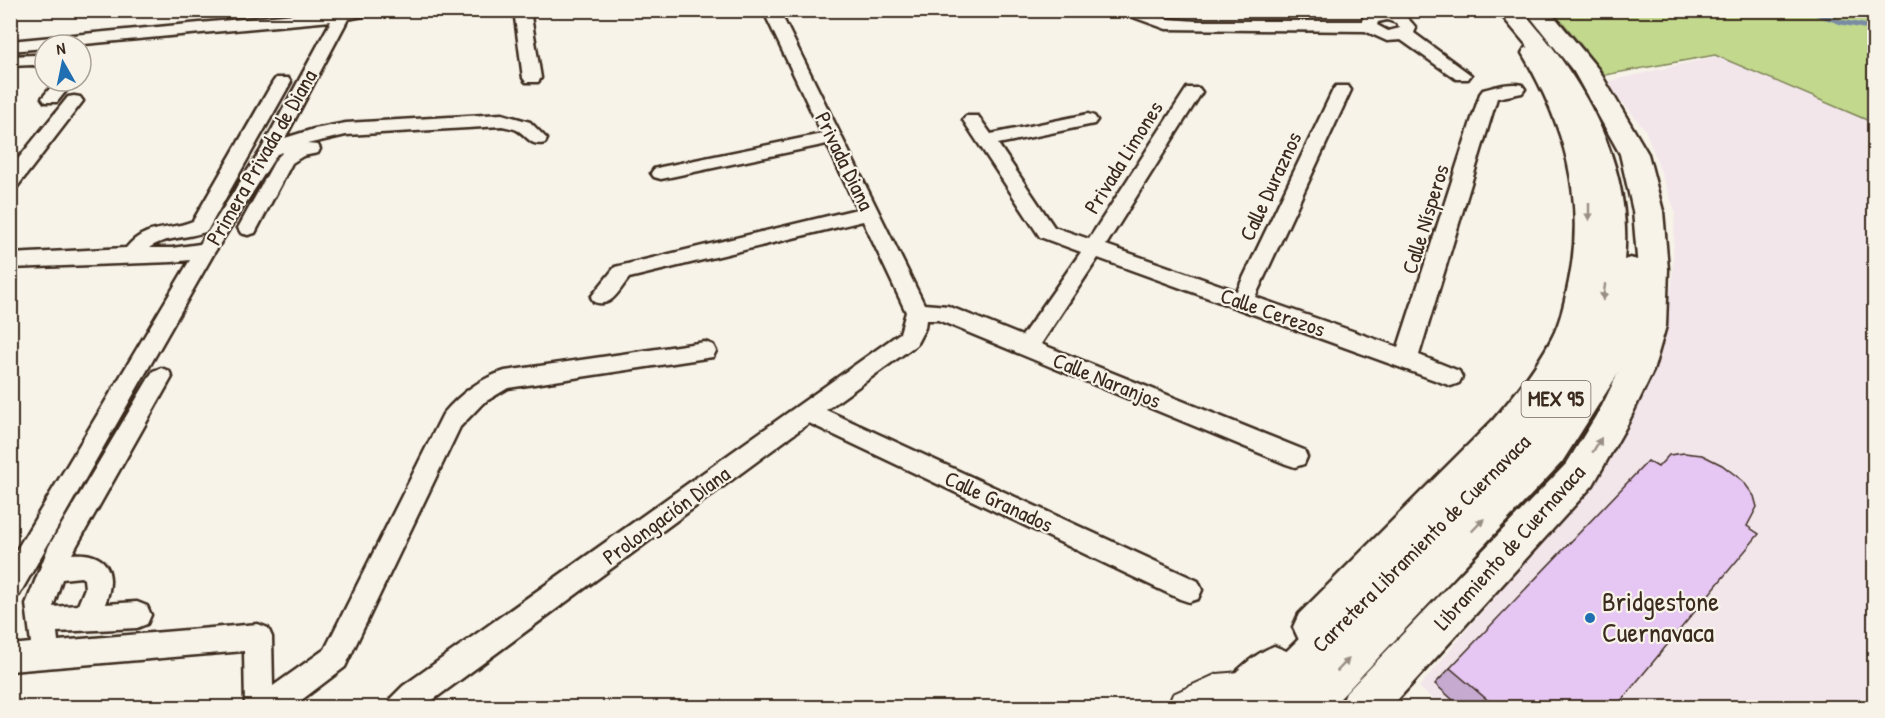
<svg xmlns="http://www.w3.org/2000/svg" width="1885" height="718" viewBox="0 0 1885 718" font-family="'Patrick Hand',sans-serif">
	<rect width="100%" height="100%" fill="#f7f3e8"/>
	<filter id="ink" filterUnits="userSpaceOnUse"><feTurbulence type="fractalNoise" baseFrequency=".0167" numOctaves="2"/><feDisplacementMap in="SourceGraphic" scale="12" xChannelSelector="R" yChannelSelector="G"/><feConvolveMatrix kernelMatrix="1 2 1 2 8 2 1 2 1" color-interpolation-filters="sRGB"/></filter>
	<g filter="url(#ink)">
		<!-- built -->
		<path fill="#f2e6eb" d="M1778,42L1874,84V707L1443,708L1419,687L1580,495L1655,359L1672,284L1675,211L1645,129L1605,82Z"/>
		<!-- green -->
		<path fill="#c1d88d" stroke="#7e8156" stroke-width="1.5" d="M1841,11L1874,21V123L1715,55L1605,75L1564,24L1550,11Z"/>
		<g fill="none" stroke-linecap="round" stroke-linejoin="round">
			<!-- stream -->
			<path stroke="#798ca3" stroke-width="5" d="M1806,10L1841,22L1874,28"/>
			<!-- street casing -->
			<g stroke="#3b2a1e" stroke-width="5">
				<path id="street" d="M338,10H380L378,13L348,19L285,138L314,129L346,123L502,114L530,122L547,139L545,143C530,147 528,136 517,130C513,128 506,127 502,126L346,135L307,144L318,145L320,149L318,153L303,156L292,163L255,233L248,235L241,233L238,228L276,159L283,152L277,154L214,253L19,595L10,598V561L190,260L172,262L10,268V254L126,248C147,223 167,232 193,221L273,82L276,78H288L291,82L207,231C189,239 165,236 149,248H172L200,244L261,150L331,21L74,45H45V48L10,51V41Z
					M514,10H530L541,78L538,82H526L523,78Z
					M763,10H779L924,304L948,306L1022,336L1081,252L1040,237L963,120L966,116H978L991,134L1088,114L1094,116L1097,120L1094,124L998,144L1054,227L1089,239L1187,88H1199L1202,92L1106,245L1237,291L1333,90L1336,86H1348L1351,90L1255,297L1398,347L1480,94L1483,90C1495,87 1510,82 1522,85L1525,89L1522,93L1497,98L1419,355L1459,371L1462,377L1459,383L1451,386L1443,383L1098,258L1041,344L1304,450L1307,457L1304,464L1295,467L1286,464L938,320H926L925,328L916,345L826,410L1198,581L1202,590L1198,599L1189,602L1180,599L809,423L422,708H387L391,698L403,686L900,333L906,312L863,221L629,278C619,290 612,308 594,302L591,297L615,267L857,209L827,144L661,179L654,177L651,173L654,169L661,167L822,134Z
					M1120,10H1144L1168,19L1196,21H1362L1364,16C1387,10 1401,7 1416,28L1414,33L1471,75L1468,79H1456L1401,40L1387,41L1365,31L1166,29L1122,13ZM1387,20L1396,23L1400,28L1388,31L1377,25L1378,22Z
					M35,55L45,58V69L33,65L10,66V56Z
					M56,81H74L57,102H45L42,98Z
					M74,96L80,97L83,101L17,187L10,189V169L68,97Z
					M705,342L713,345L716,351L713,357L508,388L483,403L460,427L345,667L291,708H245L244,651L10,671V645L31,643L26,604L49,546L153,371L161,368L169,371L172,377L72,554C108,551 117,573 105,604L137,602L147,606L151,615L147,624L137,628L57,632L58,641L258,624L268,628L272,637L273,686L325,649L443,414C460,394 479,379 505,371ZM81,577L84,579L85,588L78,605L53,607L62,579Z"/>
			</g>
			<!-- secondary casing -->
			<g stroke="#3b2a1e" stroke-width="4">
				<path id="secondary" d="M1251,671L1265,676L1271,690L1265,704L1256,708H1167L1173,694L1217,674Z"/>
			</g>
			<!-- primary casing -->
			<g stroke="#3b2a1e" stroke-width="5">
				<path id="primary" d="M1525,10H1549L1598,69L1648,154L1663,211L1668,269L1666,326L1653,371L1628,423L1593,485L1390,708H1340L1346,693L1567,463L1602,406L1619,371L1634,326L1638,269L1633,211L1620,154L1574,72Z
					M1534,46L1543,48C1599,130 1628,247 1583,341C1553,405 1503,455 1456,505C1413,550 1370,595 1327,640L1313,646L1299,640L1293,627L1299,614L1493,420C1514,396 1537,367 1552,338C1561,321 1565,300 1569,281C1586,198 1564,124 1522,53L1525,48Z
					M1274,646L1289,652L1295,666L1289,680L1262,708H1211C1221,683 1249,656 1274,646Z"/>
			</g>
			<!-- highway casing -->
			<g stroke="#3b2a1e" stroke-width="5">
				<path id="highway" d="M1497,10H1521C1583,78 1634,165 1624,260L1630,258L1641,261L1645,269L1640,316L1626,361L1562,462L1331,708H1238L1244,693L1524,418L1575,345L1586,305L1594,256L1595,200L1584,152L1568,113L1543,69L1529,48Z"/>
			</g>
			<!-- street -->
			<use href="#street" fill="#f7f3e8" fill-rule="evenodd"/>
			<!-- secondary -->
			<use href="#secondary" fill="#f7f3e8" fill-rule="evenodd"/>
			<!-- primary -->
			<use href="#primary" fill="#f7f3e8" fill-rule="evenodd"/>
			<!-- highway -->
			<use href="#highway" fill="#f7f3e8" fill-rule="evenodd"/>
		</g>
		<!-- wall -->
		<path fill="#c6aad0" stroke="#3b2a1e" stroke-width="1.5" d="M1450,668L1615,708H1462L1435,684Z"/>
		<!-- building -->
		<path fill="#e6c6f2" stroke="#3b2a1e" stroke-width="1.5" d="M1684,453L1702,455L1722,465L1743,481L1754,496L1757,507L1747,526L1759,534L1615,708H1497L1450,668L1648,461L1658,467L1669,455Z"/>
		<!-- one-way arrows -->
		<defs><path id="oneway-solid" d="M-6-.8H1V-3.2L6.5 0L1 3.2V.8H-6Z" transform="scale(1.5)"/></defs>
		<g fill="#998e83">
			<use href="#oneway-solid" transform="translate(1589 212) rotate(90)"/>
			<use href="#oneway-solid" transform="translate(1604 292) rotate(98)"/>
			<use href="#oneway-solid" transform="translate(1597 445) rotate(-59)"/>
			<use href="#oneway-solid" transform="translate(1478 525) rotate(-46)"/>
			<use href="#oneway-solid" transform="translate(1343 665) rotate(-46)"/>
		</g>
	</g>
	<!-- markers -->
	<circle fill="#1f6fb2" stroke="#f7f3e8" stroke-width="2" cx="1590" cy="618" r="6"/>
	<g text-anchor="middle" stroke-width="4.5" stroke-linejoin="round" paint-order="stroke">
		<!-- shield labels -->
		<rect fill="#f7f3e8" stroke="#73665b" stroke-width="1.5" x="1521.5" y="381" width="69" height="36" rx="4.5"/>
		<g font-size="21" font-weight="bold" fill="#3b2a1e">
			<text x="1556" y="406">MEX 95</text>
		</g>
		<!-- street labels -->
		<g font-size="22" fill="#3b2a1e" stroke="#f7f3e8">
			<text transform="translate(261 157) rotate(-60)" y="8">Primera Privada de Diana</text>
			<text transform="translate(1123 157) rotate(-58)" y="8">Privada Limones</text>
			<text transform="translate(845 161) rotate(64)" y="8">Privada Diana</text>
			<text transform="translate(1270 186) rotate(-65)" y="8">Calle Duraznos</text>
			<text transform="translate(1425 219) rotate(-73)" y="8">Calle Nísperos</text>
			<text transform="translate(1273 312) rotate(19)" y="8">Calle Cerezos</text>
			<text transform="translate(1107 380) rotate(22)" y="8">Calle Naranjos</text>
			<text transform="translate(999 501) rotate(25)" y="8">Calle Granados</text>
			<text transform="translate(666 515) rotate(-36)" y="8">Prolongación Diana</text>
			<text transform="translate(1421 543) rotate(-45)" y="8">Carretera Libramiento de Cuernavaca</text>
			<text transform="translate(1509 547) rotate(-48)" y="8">Libramiento de Cuernavaca</text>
		</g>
		<!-- near-poi labels -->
		<g font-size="27" fill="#3b2a1e" stroke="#f7f3e8" text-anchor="start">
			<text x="1602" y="611">Bridgestone<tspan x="1602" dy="31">Cuernavaca</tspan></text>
		</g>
	</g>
	<!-- margin -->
	<rect width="1885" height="718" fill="none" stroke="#f7f3e8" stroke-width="36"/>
	<rect x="18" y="18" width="1849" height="682" fill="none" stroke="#3b2a1e" stroke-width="2" filter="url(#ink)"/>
	<!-- north arrow -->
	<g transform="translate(63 63) rotate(351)"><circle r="28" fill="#f7f3e8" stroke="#aca397" stroke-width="1.5"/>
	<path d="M0-4.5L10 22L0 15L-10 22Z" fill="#1f6fb2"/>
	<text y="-9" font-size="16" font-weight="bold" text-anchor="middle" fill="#3b2a1e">N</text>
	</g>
</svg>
